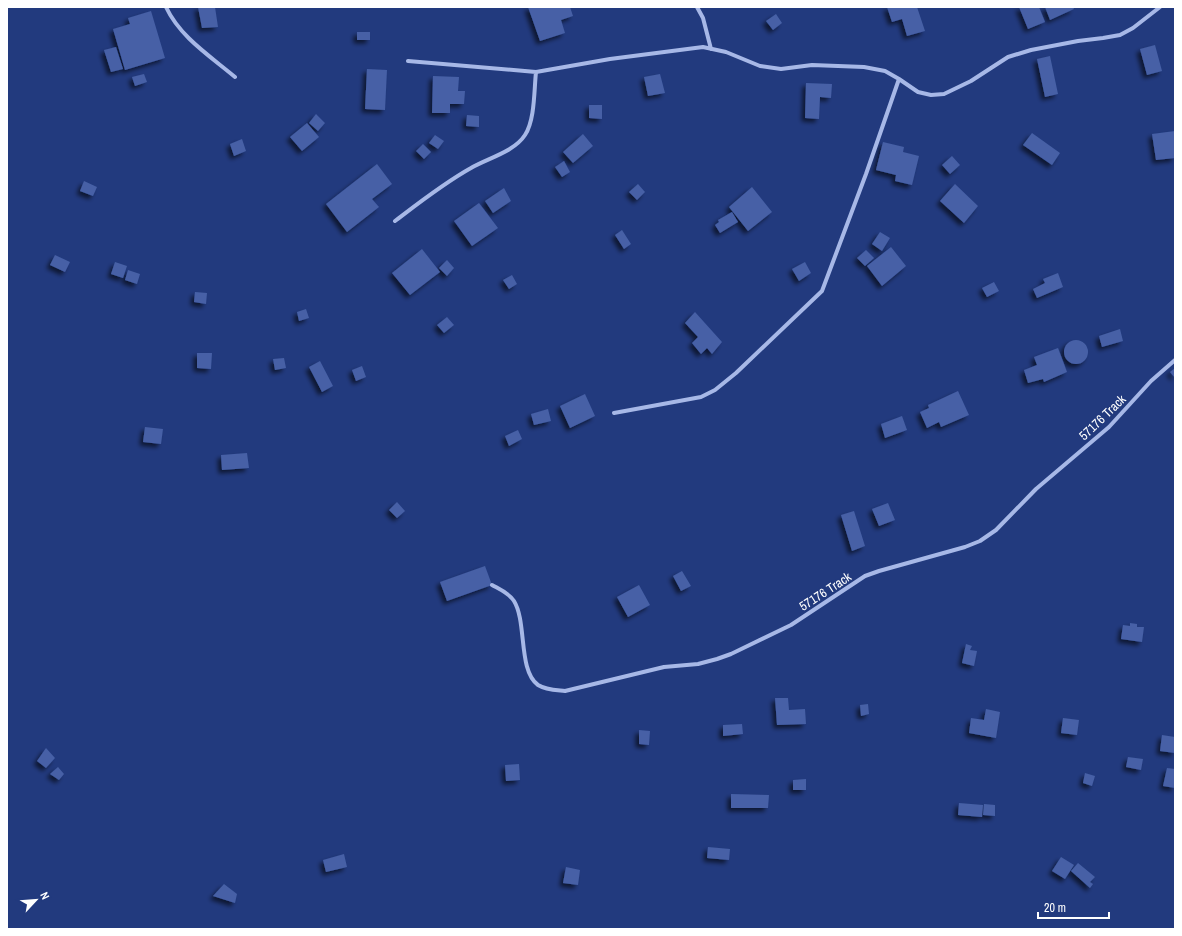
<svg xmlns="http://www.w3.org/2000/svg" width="1182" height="936" viewBox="0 0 1182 936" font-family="'Archivo Narrow',sans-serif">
	<defs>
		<filter id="shadow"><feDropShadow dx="-3.5" dy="3.5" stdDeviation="2" flood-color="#0009"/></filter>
	</defs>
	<rect width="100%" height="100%" fill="#223a7e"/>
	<!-- building -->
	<path fill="#4660a6" filter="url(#shadow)" d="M198,7H215L218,27L202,28Z
		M528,7H570L573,16L561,20L565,33L540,41Z
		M887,7H917L925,31L907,36L902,19L892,22Z
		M1019,7H1039L1045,22L1028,29Z
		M1045,7H1073L1074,9L1050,20Z
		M151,11L165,58L125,70L113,29L130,24L128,18Z
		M776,14L782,23L773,30L766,21Z
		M357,32H370V40H357Z
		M1155,45L1162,71L1147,75L1140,49Z
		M116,47L123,69L111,72L104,50Z
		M1050,56L1058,94L1045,97L1037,59Z
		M367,69L387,70L385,110L365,109Z
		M144,74L147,82L135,86L132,77Z
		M660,74L665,93L648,96L644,77Z
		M433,76L459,77L458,91H465L464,104H450V113H432Z
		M806,83L832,84L831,98L820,97L819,119L805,118Z
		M589,105H602V119L589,118Z
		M316,114L325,123L318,131L309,123Z
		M467,115L479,116V127L466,126Z
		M307,123L319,137L302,151L290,137Z
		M1175,131V158L1156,160L1152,134Z
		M1032,133L1060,153L1052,165L1023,145Z
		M583,134L593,146L573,163L563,152Z
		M435,135L444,141L438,149L429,143Z
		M242,139L246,151L234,156L230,144Z
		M883,142L904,147L903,152L919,156L912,185L895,181L896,175L876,170Z
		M423,144L431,152L424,159L416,151Z
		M952,156L960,165L950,174L942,165Z
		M564,161L570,172L562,177L555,167Z
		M377,164L392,184L372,199L379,207L347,232L326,204Z
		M84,181L97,187L93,196L80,191Z
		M638,184L645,192L637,200L629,192Z
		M955,184L978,206L964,223L940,201Z
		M752,187L772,212L748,231L729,207Z
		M504,188L511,201L493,213L485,201Z
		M479,203L498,228L472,246L454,221Z
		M732,212L738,222L720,233L715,225L719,222L718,220Z
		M622,230L631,244L624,249L615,235Z
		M880,232L890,238L882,251L872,244Z
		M891,247L906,266L882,286L867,266Z
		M422,249L440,272L410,295L392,273Z
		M866,250L874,258L865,266L857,258Z
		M55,255L70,262L65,272L50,265Z
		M447,260L454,268L447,276L439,268Z
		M115,262L127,266L123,278L111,274Z
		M805,262L811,273L799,281L792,269Z
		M128,270L140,274L137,284L125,280Z
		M1058,273L1063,287L1037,298L1033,289L1045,283L1043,279Z
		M512,275L517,284L509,289L503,280Z
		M994,282L999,291L987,297L982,288Z
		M195,292L207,293L206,304L194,302Z
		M306,309L309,318L299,321L297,312Z
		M695,312L722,342L712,354L707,348L701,354L692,343L698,337L685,323Z
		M447,317L454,325L444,333L437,325Z
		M1120,329L1123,341L1102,347L1099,336Z
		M1064 352a12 12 0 1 1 24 0a12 12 0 1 1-24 0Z
		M1058,348L1067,372L1044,382L1043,379L1028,383L1024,370L1037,365L1034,357Z
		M197,353H212L211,369L197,368Z
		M284,358L286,368L275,370L273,359Z
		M320,361L333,386L322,392L309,367Z
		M362,366L366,377L356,381L352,370Z
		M1175,368V378L1170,372Z
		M958,391L969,415L941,427L939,422L927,428L920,412L929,408L928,405Z
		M585,394L595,416L570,428L560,406Z
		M548,409L551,421L534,425L531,414Z
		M902,416L907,430L885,438L881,424Z
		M145,427L163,429L161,444L143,442Z
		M518,430L522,439L509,446L505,436Z
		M247,453L249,468L222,470L221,455Z
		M397,502L405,511L397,518L389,510Z
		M888,503L895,520L879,526L872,509Z
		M854,511L865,546L852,551L841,515Z
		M485,566L492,585L447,601L440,582Z
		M682,571L691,586L681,591L673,576Z
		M639,585L650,605L628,617L617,597Z
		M1130,623L1137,624V627H1144L1142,642L1121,639L1123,625L1130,626Z
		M966,644L972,646L970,650L977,651L974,666L962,663Z
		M775,698H788L789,710L805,709L806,724L777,725Z
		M868,704L869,714L861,716L860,705Z
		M986,709L1000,712L996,738L969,733L971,718L984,720Z
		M1063,718L1079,720L1077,735L1061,733Z
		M742,724L743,734L723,736V725Z
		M639,730L650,731L649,745L639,744Z
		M1162,735L1175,737V753L1160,751Z
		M46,748L55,758L46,768L37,761Z
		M1128,757L1143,759L1141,770L1126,767Z
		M519,764L520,780L506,781L505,765Z
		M58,767L64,774L59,780L50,774Z
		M1167,768L1175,769V788L1163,786Z
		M1085,773L1095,776L1092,786L1083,783Z
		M806,779V790H793V780Z
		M731,794L769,795L768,808H731Z
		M959,803L983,805L982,817L958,815Z
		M984,804L995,805V816L983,815Z
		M708,847L730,849L729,860L707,858Z
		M344,854L347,867L326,872L323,860Z
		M1061,857L1074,865L1065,879L1052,871Z
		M1078,863L1095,877L1090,882L1093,884L1090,888L1071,871Z
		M566,867L580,870L578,885L563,883Z
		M224,884L237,894L235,903L213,896Z"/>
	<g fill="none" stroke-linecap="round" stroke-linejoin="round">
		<!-- street -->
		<path stroke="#a7b8e7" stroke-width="4" d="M166,7C180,37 210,56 235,77
			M697,7L703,18L711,49
			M408,61L536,72L610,59L703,47L726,52L760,66L781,69L812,65L864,67L885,71L899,79L918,92L931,95L944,94L971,81L1008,57L1031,50L1078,41L1103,38L1120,35L1133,28L1160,7
			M395,221C420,202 444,183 471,168C488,158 514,152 525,135C535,120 534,90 536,72
			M614,413L701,397L715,390L736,373L822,291L866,174L899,79
			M492,585C499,589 509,593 514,601C527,622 518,671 538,685C546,690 556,690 565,691L664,667L698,664L717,659L731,654L791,625L865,576L879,571L965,547L980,541L996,530L1036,489L1109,427L1151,381L1175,360"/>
	</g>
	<g text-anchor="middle" stroke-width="3" stroke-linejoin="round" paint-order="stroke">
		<!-- street labels -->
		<g font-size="13" fill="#fff" stroke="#223a7e">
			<text transform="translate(1102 417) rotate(-44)" y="5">57176 Track</text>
			<text transform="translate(825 591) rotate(-33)" y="5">57176 Track</text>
		</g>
	</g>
	<!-- border -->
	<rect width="1182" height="936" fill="none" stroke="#ffffff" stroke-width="16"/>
	<!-- north arrow -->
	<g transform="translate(36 900) rotate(64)" stroke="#223a7e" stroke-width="3" paint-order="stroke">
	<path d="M0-3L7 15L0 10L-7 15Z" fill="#ffffff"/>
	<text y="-6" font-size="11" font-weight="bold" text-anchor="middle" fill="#ffffff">N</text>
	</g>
	<!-- scale -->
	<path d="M1038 912v6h71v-6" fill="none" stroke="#ffffff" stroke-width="2"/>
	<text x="1044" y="912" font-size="12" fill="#ffffff" stroke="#223a7e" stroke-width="3" paint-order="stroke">20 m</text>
</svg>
